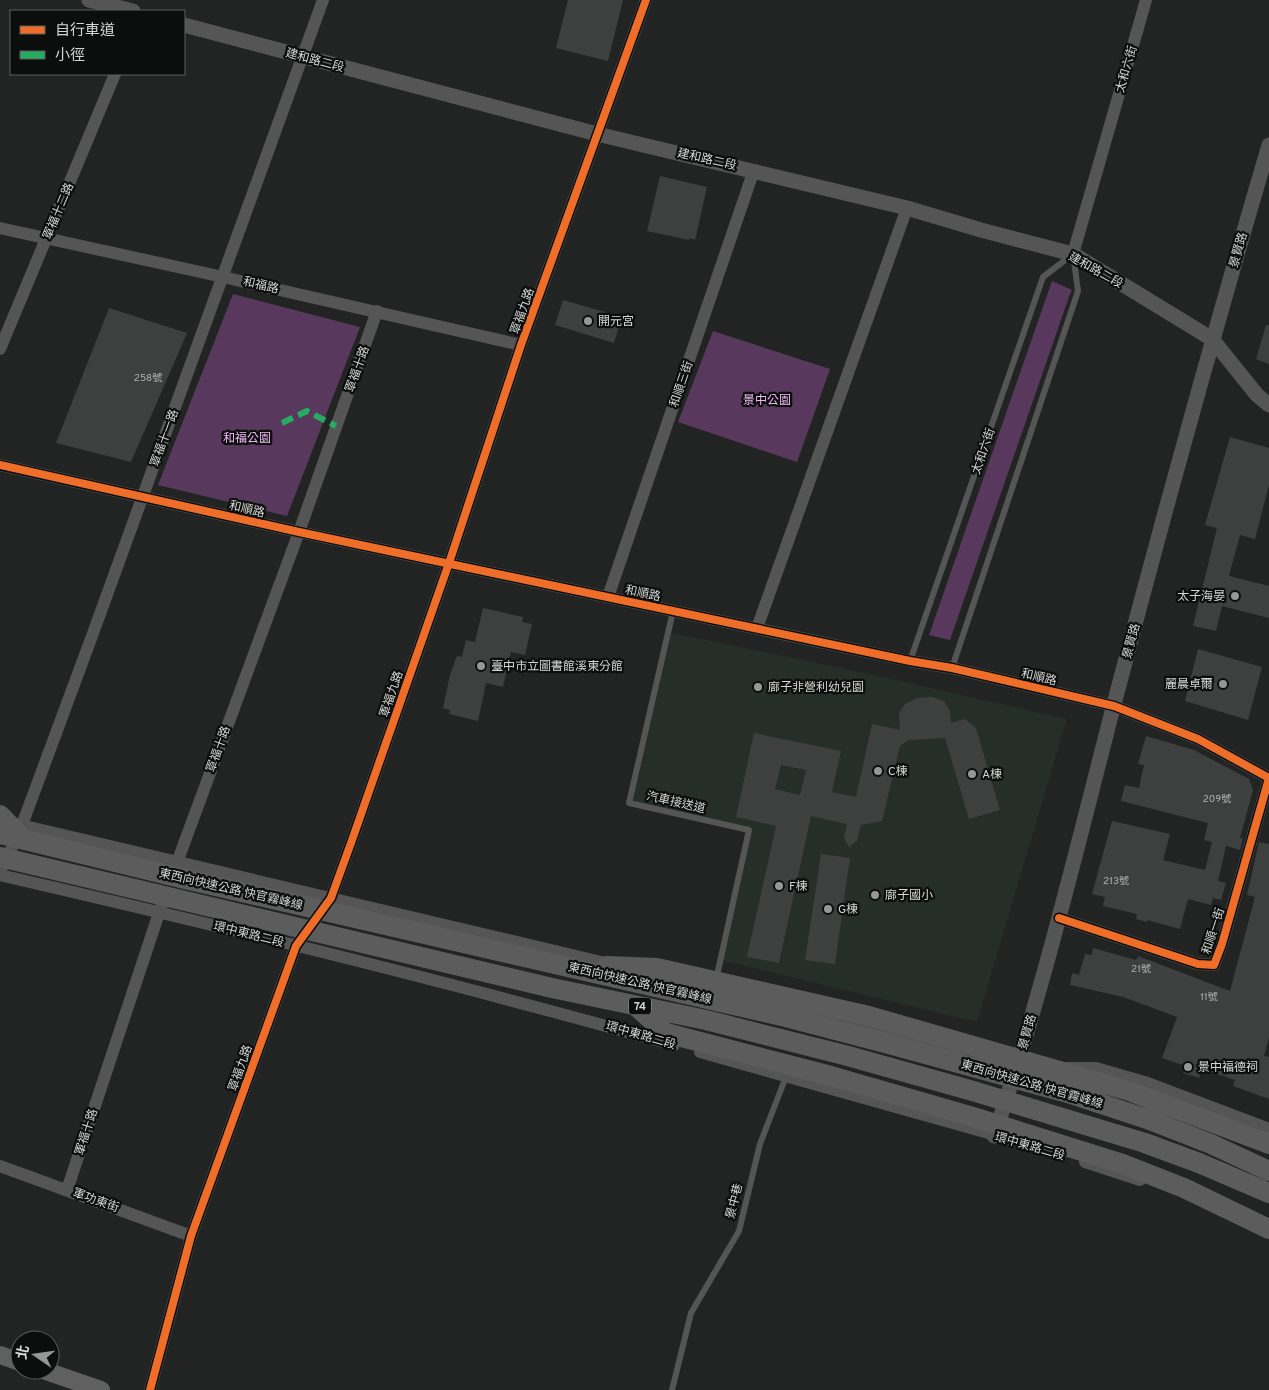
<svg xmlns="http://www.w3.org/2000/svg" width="1269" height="1390" viewBox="0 0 1269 1390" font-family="Overpass,'Noto Sans TC',sans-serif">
	<rect width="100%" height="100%" fill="#222423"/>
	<!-- built -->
	<path fill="#252e28" d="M668,632L865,673L1067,719L977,1022L720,960L749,830L629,803Z"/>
	<!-- green -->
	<path fill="#59385d" d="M1052,281L1072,290L1070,294L950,640L929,635Z
		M233,294L360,327L287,516L158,485Z
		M713,331L830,369L797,462L678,422Z"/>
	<!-- building -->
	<path fill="#3e403f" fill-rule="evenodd" d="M568,0H623L608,61L556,48Z
		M660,176L707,187L695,240L690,238L689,240L647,231Z
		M563,300L622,317L614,343L555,325Z
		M109,308L187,333L131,462L56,443Z
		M1266,325H1269V364L1256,359Z
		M1230,437L1269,448V485L1255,539L1240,535L1229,576L1269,586V618L1222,606L1216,631L1193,626L1217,528L1205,525Z
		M483,608L523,617L522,622L532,624L525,655L511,652L503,687L486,683L478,721L449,714L450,710L443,708L450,675L457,656L462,657L466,640L475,642Z
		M1198,649L1262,667L1248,720L1185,701Z
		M932,697L944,701L950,711L951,723L965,719L976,728L1000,810L969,819L945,738L909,740L900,746L882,821L861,825L857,841L849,847L844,838L847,824L811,816L779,963L747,957L776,826L736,817L754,733L841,751L832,792L856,797L872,724L900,730L899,713L905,704L917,698ZM781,765L806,770L800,795L775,789Z
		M1146,736L1194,750L1249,779L1253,790L1240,838H1243L1240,850L1226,846L1218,881L1226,883L1221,900L1213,898L1211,905L1188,899L1180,929L1147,920V922L1136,919L1137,914L1103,906L1105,897L1092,894L1112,821L1170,834L1163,860L1205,870L1212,842L1204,840L1208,823L1121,801L1125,785L1139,788L1144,765L1138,764Z
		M1259,842L1269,844V1038L1264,1056L1269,1057V1099L1233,1086L1235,1080L1202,1069L1199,1078L1183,1073L1186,1066L1162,1058L1177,1017L1123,997L1070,985L1072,973L1079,975L1085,954L1092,955L1093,948L1136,960L1138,956L1230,991L1255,897L1247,895Z
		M821,854L850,858L835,964L805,960Z"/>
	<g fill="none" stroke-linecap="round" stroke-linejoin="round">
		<!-- service -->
		<path stroke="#555" stroke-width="6" d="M673,611L629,803L749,830L716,980
			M910,661L1043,277L1073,254L1078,291L952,668
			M672,1390L691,1313L739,1231L760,1144L787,1074"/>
		<!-- minor -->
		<path stroke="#555" stroke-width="12" d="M0,228L223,277L521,345
			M1073,254L1146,0
			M0,349L115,74
			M0,465L299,532L910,661L952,668L1114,706L1198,739L1269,778L1222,944L1214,965L1198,964L1059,918
			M608,597L754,170
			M757,628L907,208
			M8,822L614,965
			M4,865L22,825L92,636L323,0
			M175,868L299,532L377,311
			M0,875C226,927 451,982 674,1045
			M794,1009L958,1052
			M700,1052L1035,1146
			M1067,1068H1096L1148,1083L1269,1129
			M1085,1162L1140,1180
			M0,1166L191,1236
			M67,1190L162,904
			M150,1390L191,1236L296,946L331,898L351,843L449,563L521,345L646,0"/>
		<!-- tertiary -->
		<path stroke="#555" stroke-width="15" d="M89,0L133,11
			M184,25L597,134L907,208L981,230L1073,254L1212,339L1257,395L1269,405
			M994,1136C1042,995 1076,851 1113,708C1162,520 1214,332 1269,145"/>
		<!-- secondary -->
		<path stroke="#606060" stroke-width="18" d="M0,1355L20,1362
			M43,1370L101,1390"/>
		<!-- trunk -->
		<path stroke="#5c5c5c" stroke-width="20" d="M0,815L23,839
			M0,834L185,879L786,1017L889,1044L1068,1093L1147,1119L1211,1144L1269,1171
			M0,857L552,988L706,1020L848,1056L973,1091L1145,1143L1199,1163L1269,1193
			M607,966L657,968L869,1016L1129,1091L1269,1144
			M636,1006L666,1033L831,1076L970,1116L1123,1164L1184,1188L1269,1229"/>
		<!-- quiet -->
		<path stroke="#26ab63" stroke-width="6" stroke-dasharray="12 6" stroke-linecap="butt" d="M282,423L307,411L336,426"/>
		<!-- cycleway casing -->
		<g stroke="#0c0e0d" stroke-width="11">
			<path id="cycleway" d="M0,465L299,532L910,661L952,668L1114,706L1198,739L1269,778L1222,944L1214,965L1198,964L1059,918
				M150,1390L191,1236L296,946L331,898L351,843L449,563L521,345L646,0"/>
		</g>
		<!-- cycleway -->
		<use href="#cycleway" stroke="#ee6e29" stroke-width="8"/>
	</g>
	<!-- markers -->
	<g fill="#969897" stroke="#0c0e0d" stroke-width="2">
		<circle cx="588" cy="321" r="5"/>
		<circle cx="1235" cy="596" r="5"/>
		<circle cx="481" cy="666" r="5"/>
		<circle cx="1223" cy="684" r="5"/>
		<circle cx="758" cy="687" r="5"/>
		<circle cx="878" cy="771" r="5"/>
		<circle cx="972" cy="774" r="5"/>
		<circle cx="779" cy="886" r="5"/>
		<circle cx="875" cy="895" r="5"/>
		<circle cx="828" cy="909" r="5"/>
		<circle cx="1188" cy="1067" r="5"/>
	</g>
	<g text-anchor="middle" stroke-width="4.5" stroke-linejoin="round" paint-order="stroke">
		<!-- number labels -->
		<g font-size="10" fill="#afb1b0">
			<text x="148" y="381">258號</text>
			<text x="1217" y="802">209號</text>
			<text x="1116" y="884">213號</text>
			<text x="1141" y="972">21號</text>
			<text x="1209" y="1000">11號</text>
		</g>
		<!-- shield labels -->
		<rect fill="#0c0e0d" stroke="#999b99" stroke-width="1" x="629" y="997.5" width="22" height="17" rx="4"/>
		<g font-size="11" font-weight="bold" fill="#d5d7d5">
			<text x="640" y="1010">74</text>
		</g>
		<!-- street labels -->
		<g font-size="12" fill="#d5d7d5" stroke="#0c0e0d">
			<text transform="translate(315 60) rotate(15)" y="4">建和路二段</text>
			<text transform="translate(1126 69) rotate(-74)" y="4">太和六街</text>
			<text transform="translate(707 159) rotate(13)" y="4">建和路二段</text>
			<text transform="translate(58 211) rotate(-67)" y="4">軍福十二路</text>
			<text transform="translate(1238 250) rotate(-74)" y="4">景賢路</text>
			<text transform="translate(1096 270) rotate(29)" y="4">建和路二段</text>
			<text transform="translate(261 285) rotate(13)" y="4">和福路</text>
			<text transform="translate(522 311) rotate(-70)" y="4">軍福九路</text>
			<text transform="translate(357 369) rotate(-70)" y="4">軍福十路</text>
			<text transform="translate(681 384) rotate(-71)" y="4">和順三街</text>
			<text transform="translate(164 438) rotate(-70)" y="4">軍福十一路</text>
			<text transform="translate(983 451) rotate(-71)" y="4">太和六街</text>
			<text transform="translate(247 509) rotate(13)" y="4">和順路</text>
			<text transform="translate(643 593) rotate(12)" y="4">和順路</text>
			<text transform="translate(1131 641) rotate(-75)" y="4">景賢路</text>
			<text transform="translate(1039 677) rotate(13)" y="4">和順路</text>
			<text transform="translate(391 694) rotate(-71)" y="4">軍福九路</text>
			<text transform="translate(218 749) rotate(-70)" y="4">軍福十路</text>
			<text transform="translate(676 802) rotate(13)" y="4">汽車接送道</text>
			<text transform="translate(231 889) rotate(13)" y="4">東西向快速公路 快官霧峰線</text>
			<text transform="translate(1213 931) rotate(-72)" y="4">和順一街</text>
			<text transform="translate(249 934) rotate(14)" y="4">環中東路二段</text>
			<text transform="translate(640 983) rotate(13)" y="4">東西向快速公路 快官霧峰線</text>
			<text transform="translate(1027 1032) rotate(-74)" y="4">景賢路</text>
			<text transform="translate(641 1035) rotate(16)" y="4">環中東路二段</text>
			<text transform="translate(240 1068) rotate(-70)" y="4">軍福九路</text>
			<text transform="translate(1032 1084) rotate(16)" y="4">東西向快速公路 快官霧峰線</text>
			<text transform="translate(86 1132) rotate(-72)" y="4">軍福十路</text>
			<text transform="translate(1030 1146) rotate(16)" y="4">環中東路二段</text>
			<text transform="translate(96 1200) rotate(20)" y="4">軍功東街</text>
			<text transform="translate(734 1201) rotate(-76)" y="4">景中巷</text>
		</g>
		<!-- poi labels -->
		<g font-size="12" fill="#d5d7d5" stroke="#0c0e0d" text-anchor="start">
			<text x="598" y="325">開元宮</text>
			<text x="1225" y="600" text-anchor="end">太子海晏</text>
			<text x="491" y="670">臺中市立圖書館溪東分館</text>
			<text x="1213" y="688" text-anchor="end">麗晨卓爾</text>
			<text x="768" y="691">廍子非營利幼兒園</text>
			<text x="888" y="775">C棟</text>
			<text x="982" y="778">A棟</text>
			<text x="789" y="890">F棟</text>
			<text x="885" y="899">廍子國小</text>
			<text x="838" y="913">G棟</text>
			<text x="1198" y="1071">景中福德祠</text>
		</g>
		<!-- park labels -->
		<g font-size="12" fill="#f1baf7" stroke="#0c0e0d">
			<text x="767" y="404">景中公園</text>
			<text x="247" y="442">和福公園</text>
		</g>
	</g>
	<!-- legend -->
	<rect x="10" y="10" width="175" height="65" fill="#0c0e0d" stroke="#5c5e5d"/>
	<rect x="20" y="26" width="25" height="8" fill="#ee6e29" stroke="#5c5e5d"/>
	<text x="55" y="35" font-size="15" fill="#d5d7d5">自行車道</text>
	<rect x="20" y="51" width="25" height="8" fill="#26ab63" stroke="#5c5e5d"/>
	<text x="55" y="60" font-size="15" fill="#d5d7d5">小徑</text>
	<!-- north arrow -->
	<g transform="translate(35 1355) rotate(283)"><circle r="24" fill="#0c0e0d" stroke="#5c5e5d"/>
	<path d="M0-4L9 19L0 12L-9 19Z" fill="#969897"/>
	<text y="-8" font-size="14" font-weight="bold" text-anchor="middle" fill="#d5d7d5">北</text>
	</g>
</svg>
